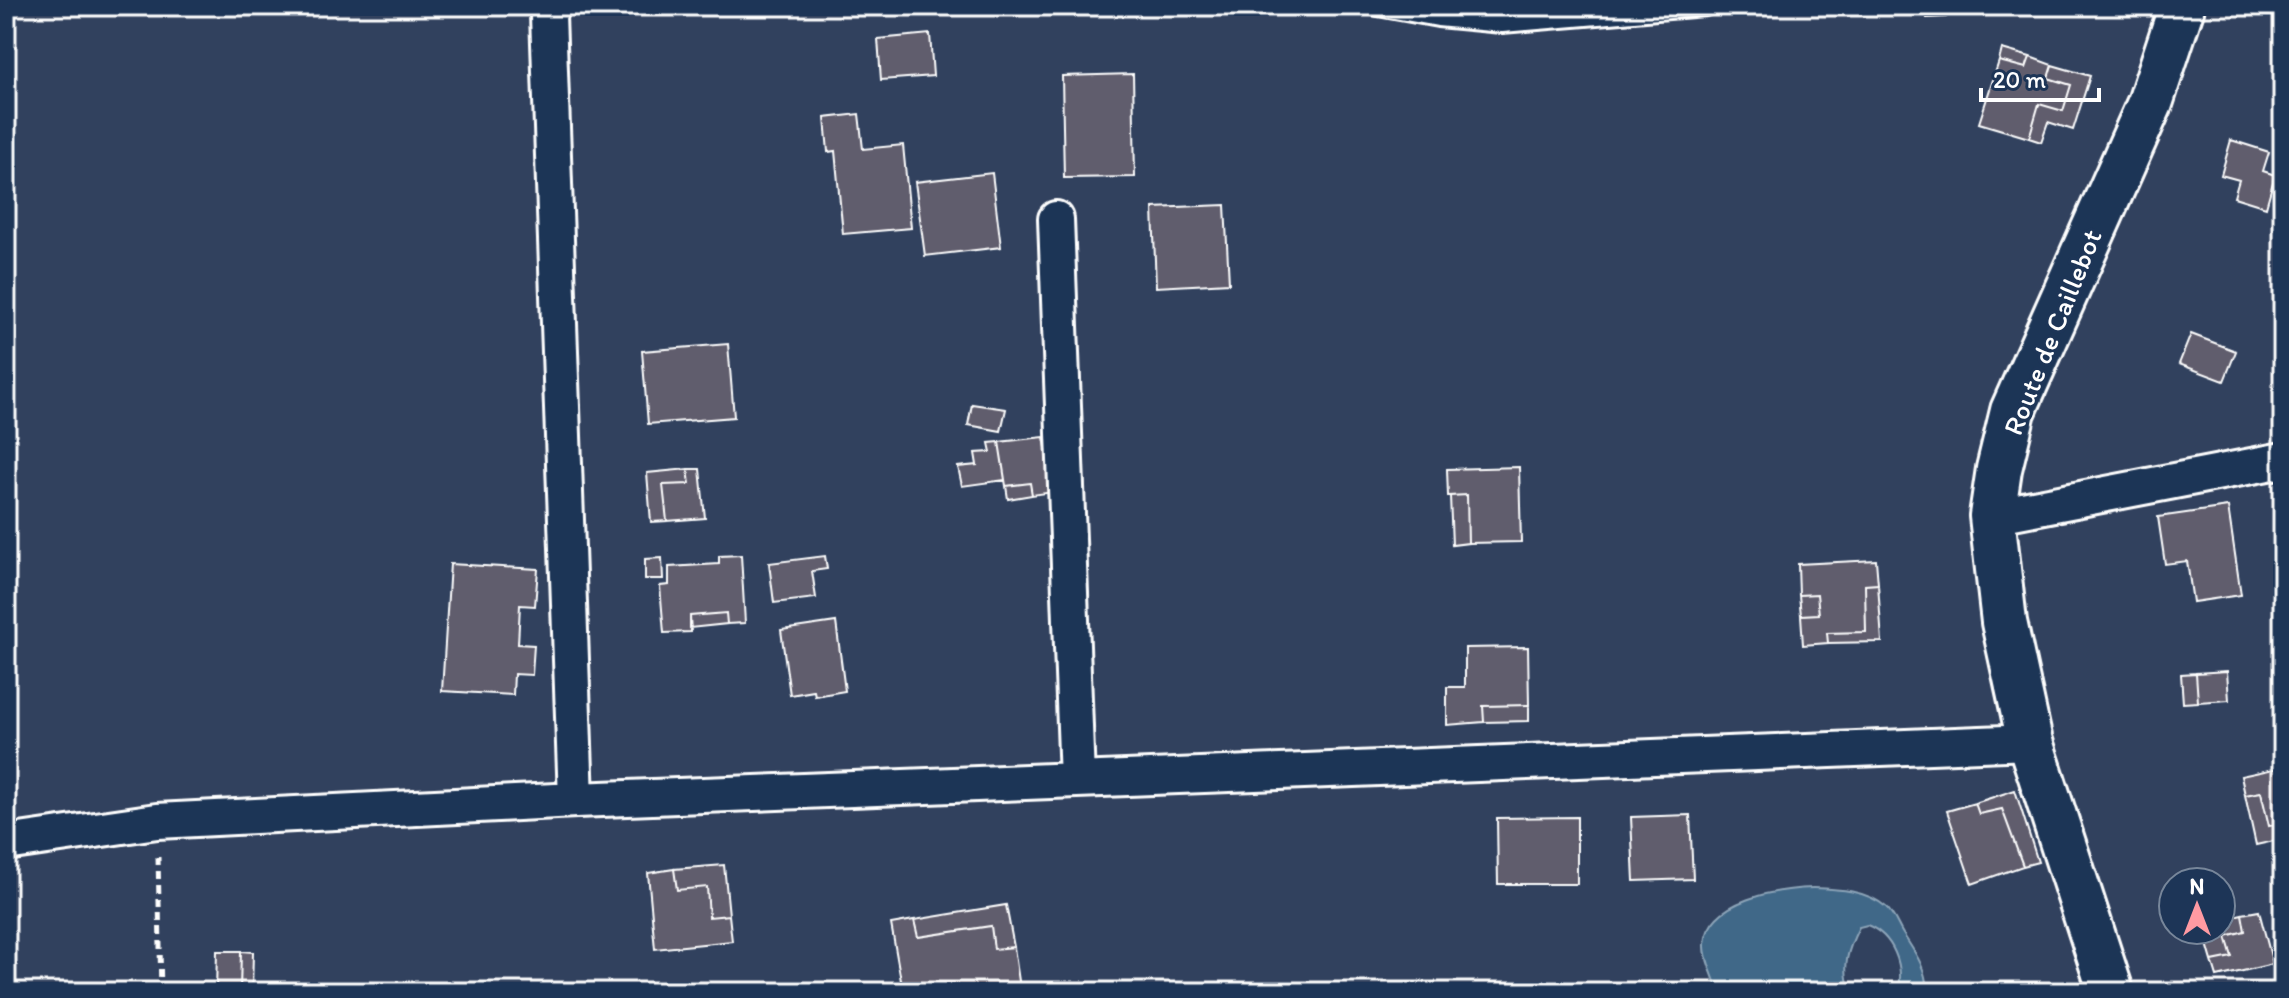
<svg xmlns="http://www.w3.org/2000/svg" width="2289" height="998" viewBox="0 0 2289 998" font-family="Itim,sans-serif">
	<rect width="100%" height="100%" fill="#31415e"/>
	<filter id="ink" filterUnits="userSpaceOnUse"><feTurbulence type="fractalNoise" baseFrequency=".0125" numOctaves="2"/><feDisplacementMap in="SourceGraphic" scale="16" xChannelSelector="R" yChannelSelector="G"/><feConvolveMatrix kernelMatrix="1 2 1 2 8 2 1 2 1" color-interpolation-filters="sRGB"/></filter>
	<g filter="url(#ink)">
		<!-- water -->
		<path fill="#406788" stroke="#8ca4b8" stroke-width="2" d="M1813,888C1839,889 1866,890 1886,907C1894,914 1898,926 1903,934C1916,954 1926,967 1927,992H1898C1905,966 1893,935 1867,925L1859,927C1848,949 1841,968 1851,992H1718C1715,977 1704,960 1705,944C1708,899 1779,889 1813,888Z"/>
		<!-- building -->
		<path fill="#615d6d" stroke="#fff" stroke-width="2" d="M1264,6H1339L1338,13Z
			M1925,8H1946V17L1927,18Z
			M930,34L933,76L881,80L878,39Z
			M2002,49L2030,57L2026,68L1999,61Z
			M2030,57L2052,65L2048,78L2071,85L2063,111L2039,104L2029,138L1979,123L1999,61L2026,68Z
			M2052,65L2090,76L2073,130L2048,122L2041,142L2029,138L2039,104L2063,111L2071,85L2048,78Z
			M1133,74L1135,177L1064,178L1062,76Z
			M859,114L863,149L903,145L911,228L843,234L835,151L828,152L825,118Z
			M2231,140L2269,152L2263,171L2275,175L2266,207L2234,197L2239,180L2221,175Z
			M992,173L1001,247L925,256L915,182Z
			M1225,205L1229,283L1156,287L1153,208Z
			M2191,334L2236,351L2224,381L2179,364Z
			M728,344L734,417L648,424L642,351Z
			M972,404L1006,409L1001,431L968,425Z
			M1044,437L1054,492L1032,495L1030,483L1006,486L999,442Z
			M999,442L1005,480L962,486L958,467L977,465L975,453L991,452L989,443Z
			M1519,467L1521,542L1468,543L1467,495L1448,496L1447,469Z
			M688,469H700L705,518L667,521L663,485L690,484Z
			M688,469L690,484L663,485L667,521L651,522L647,473Z
			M1030,483L1032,495L1008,499L1006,486Z
			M1467,495L1468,543L1452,545L1450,496Z
			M2228,507L2241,595L2193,602L2187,561L2165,564L2158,517Z
			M741,555L745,623L727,624L726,613L690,616L691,632L664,633L660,586L669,585V567L719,564V556Z
			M825,556L827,569L812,571L816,598L774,603L769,563Z
			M662,558L663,579H645V559Z
			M1876,560L1878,584L1865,585L1866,632L1827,633L1828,643L1803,645L1801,615L1819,614L1817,594L1799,595L1798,564Z
			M450,564L538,569L535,606L520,605L518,644L534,645L532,675L514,674L513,695L442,691Z
			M1878,584L1882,642L1828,643L1827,633L1866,632L1865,585Z
			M1817,594L1819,614L1801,615L1799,595Z
			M726,613L727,624L690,628V616Z
			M836,622L845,691L815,696L814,691L790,695L781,630Z
			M1528,647L1529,705L1483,706L1484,722L1447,725V687H1465V648Z
			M2227,671L2229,700L2198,702L2196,673Z
			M2196,673L2198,702L2183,703L2181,674Z
			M1529,705V721L1484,722L1483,706Z
			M2283,767V823L2269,826L2261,792L2245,795L2241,776Z
			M2015,790L2038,862L2023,866L2002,809L1979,814L1975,803Z
			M2261,792L2269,826L2283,823V839L2256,845L2245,795Z
			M1975,803L1979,814L2002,809L2023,866L1972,884L1947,811Z
			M1690,815L1693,879L1634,881L1631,817Z
			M1577,817V884H1498L1497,818Z
			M724,865L729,915L709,917L707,887L677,890L674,869Z
			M674,869L677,890L707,887L709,917L729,915L732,941L655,949L648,873Z
			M1006,905L1014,947L994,949L991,926L918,937L914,920Z
			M2259,911L2273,964L2217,977L2212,961L2232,957L2226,936L2245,931L2242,914Z
			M2242,914L2245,931L2226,936L2232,957L2212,961L2203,930H2221V919Z
			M914,920L918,937L991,926L994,949L1014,947L1020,988L995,992H903L891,924Z
			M217,951H241L240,992H216Z
			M241,951L253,952L252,992H240Z"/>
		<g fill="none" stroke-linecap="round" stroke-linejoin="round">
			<!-- service casing -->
			<g stroke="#fff" stroke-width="24">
				<path id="service" d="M1378,6L1438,17L1502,23L1705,6"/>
			</g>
			<!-- minor casing -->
			<g stroke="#fff" stroke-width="40">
				<path id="minor" d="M552,6L548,15L576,800
					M1056,219L1077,780
					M1992,516L2283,460
					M6,843L157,821L576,800L2030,742"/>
			</g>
			<!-- secondary casing -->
			<g stroke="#fff" stroke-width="50">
				<path id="secondary" d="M2111,992L2030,742L2004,622L1992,516L1999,469L2013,411L2150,103L2182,6"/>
			</g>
			<!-- path -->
			<path stroke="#fff" stroke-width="5" stroke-dasharray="8 6" stroke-linecap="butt" d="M158,857L161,992"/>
			<!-- service -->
			<use href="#service" stroke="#1d3557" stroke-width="18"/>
			<!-- minor -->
			<use href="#minor" stroke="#1d3557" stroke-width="34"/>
			<!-- secondary -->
			<use href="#secondary" stroke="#1d3557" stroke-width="44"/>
		</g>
	</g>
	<g text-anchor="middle" stroke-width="6" stroke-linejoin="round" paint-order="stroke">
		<!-- street labels -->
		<g font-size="28" fill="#fff" stroke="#1d3557">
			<text transform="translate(2052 332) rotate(-68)" y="10">Route de Caillebot</text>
		</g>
	</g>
	<!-- margin -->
	<rect width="2289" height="998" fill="none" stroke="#1d3557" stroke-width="32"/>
	<rect x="16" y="16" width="2257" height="966" fill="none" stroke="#fff" stroke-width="3" filter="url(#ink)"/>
	<!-- north arrow -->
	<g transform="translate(2197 906)"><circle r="38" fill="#1d3557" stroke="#77869a" stroke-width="2"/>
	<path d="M0-6L14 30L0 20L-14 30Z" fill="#ff9aa2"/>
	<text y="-12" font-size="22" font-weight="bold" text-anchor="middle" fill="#ffffff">N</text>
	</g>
	<!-- scale -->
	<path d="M1981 88v12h118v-12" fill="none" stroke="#ffffff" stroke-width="4"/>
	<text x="1993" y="88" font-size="24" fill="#ffffff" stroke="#1d3557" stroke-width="6" paint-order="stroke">20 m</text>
</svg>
